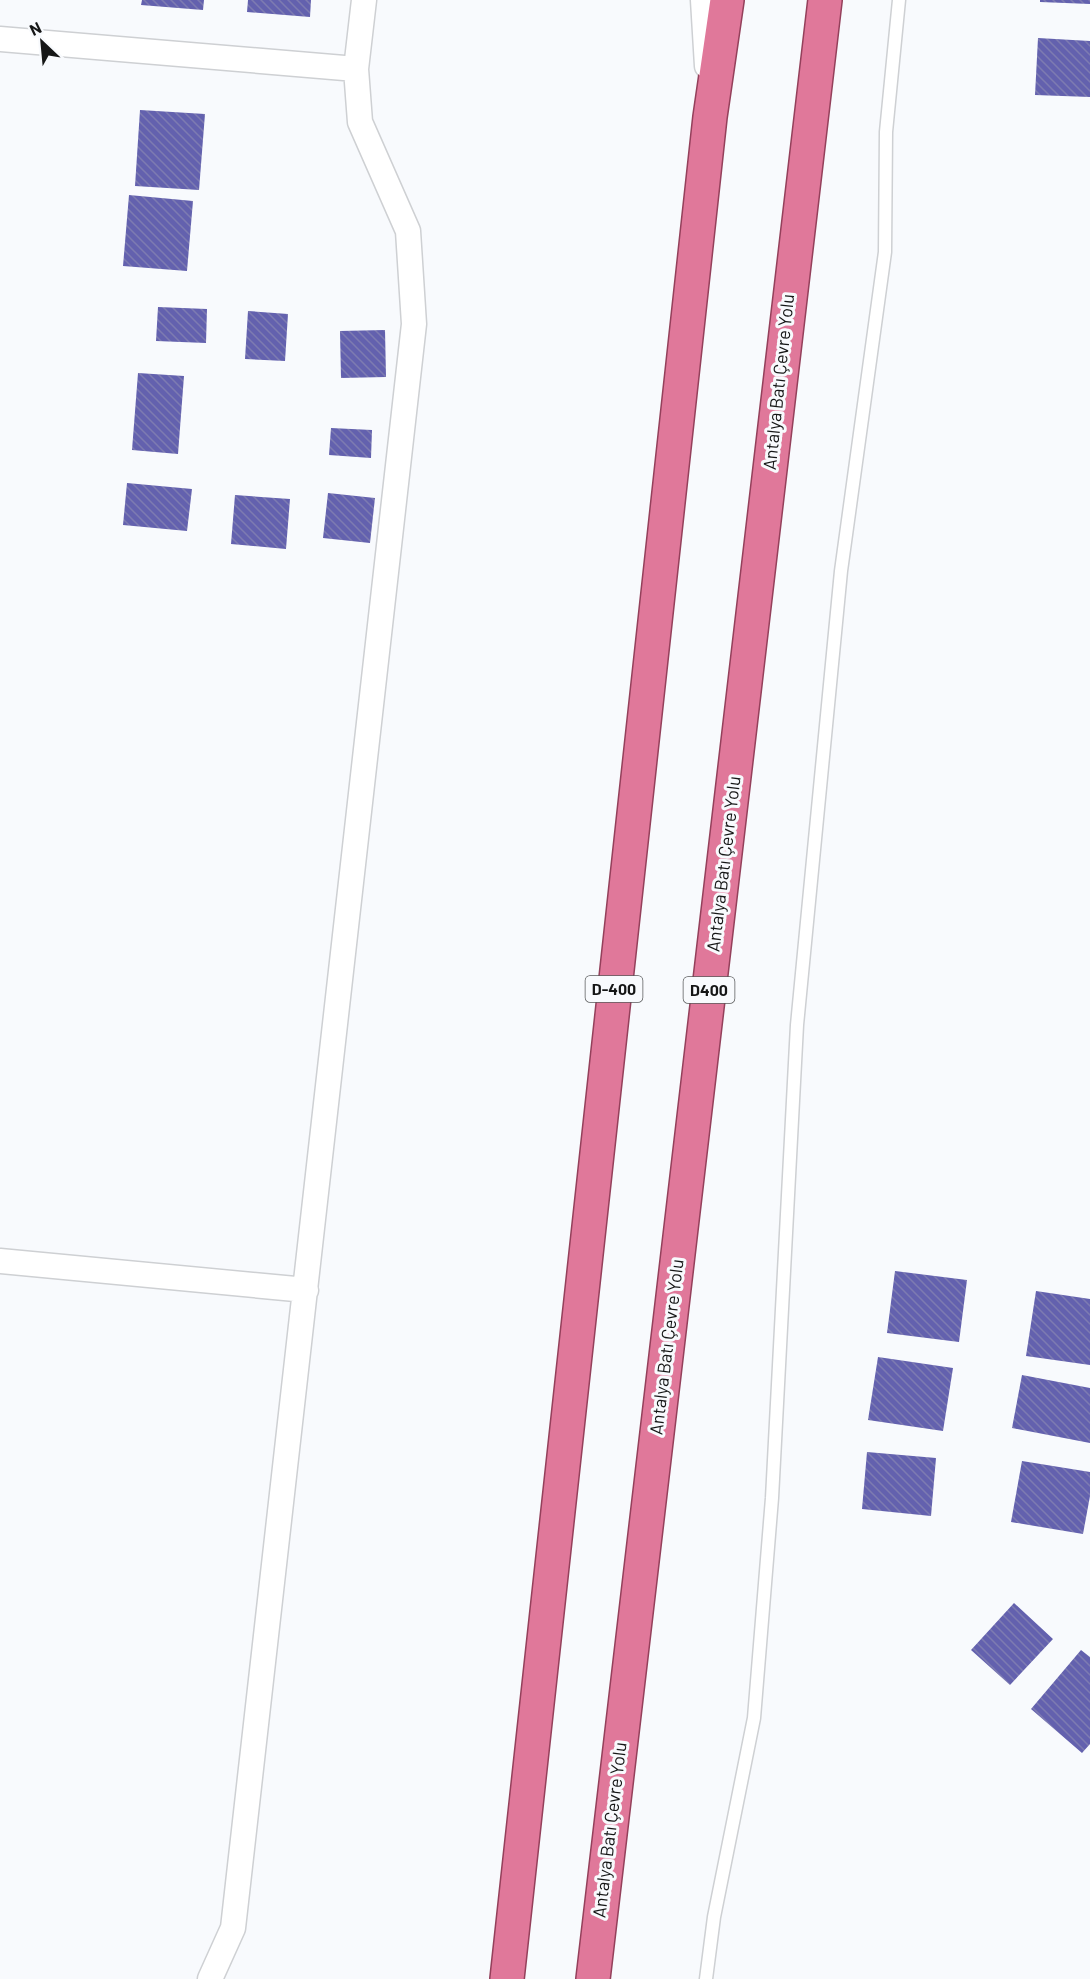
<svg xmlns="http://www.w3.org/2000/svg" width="1090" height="1979" viewBox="0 0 1090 1979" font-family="Barlow,sans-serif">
	<defs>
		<pattern id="building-back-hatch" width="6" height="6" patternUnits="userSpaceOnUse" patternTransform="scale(1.5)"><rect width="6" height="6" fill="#6361ae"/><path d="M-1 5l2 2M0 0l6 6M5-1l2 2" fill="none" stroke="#7d7bb1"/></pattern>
	</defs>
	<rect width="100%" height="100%" fill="#f8fafd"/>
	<!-- building -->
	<path fill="url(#building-back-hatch)" d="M142,0H204L203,10L141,5Z
		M248,0H311L310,17L247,12Z
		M1040,0H1090V4L1040,2Z
		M1038,38L1090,41V97L1035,95Z
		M140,110L205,114L199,190L135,186Z
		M129,195L193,201L187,271L123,266Z
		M158,307L207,309L206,343L156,341Z
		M248,311L288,314L285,361L245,359Z
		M385,330L386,377L341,378L340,331Z
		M138,373L184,376L178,454L132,450Z
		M331,428L372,430L371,458L329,455Z
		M127,483L192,489L187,531L123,525Z
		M328,493L375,498L370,543L323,538Z
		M235,495L290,499L286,549L231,544Z
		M895,1271L967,1280L959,1342L887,1333Z
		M1036,1291L1090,1299V1365L1026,1356Z
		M878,1357L953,1368L943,1431L868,1420Z
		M1022,1375L1090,1388V1443L1012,1428Z
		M867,1452L936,1458L931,1516L862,1509Z
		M1022,1461L1090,1472V1496L1083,1534L1011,1522Z
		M1014,1603L1053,1639L1010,1685L971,1650Z
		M1081,1650L1090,1657V1744L1082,1753L1031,1709Z"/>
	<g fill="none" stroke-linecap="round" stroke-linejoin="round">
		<!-- service casing -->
		<g stroke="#ced0d3" stroke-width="15">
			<path id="service" d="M706,1979L714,1917L754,1718L772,1498L797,1025L841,571L885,252L886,132L899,0"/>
		</g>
		<!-- minor casing -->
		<g stroke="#ced0d3" stroke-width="27">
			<path id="minor" d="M703,0L707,66
				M0,39L356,69
				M0,1261L306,1290
				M210,1979L233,1928L414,324L408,231L360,122L356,69L364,0"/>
		</g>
		<!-- trunk casing -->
		<g stroke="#94405b" stroke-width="36">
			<path id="trunk" d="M507,1979L710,117L727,0
				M593,1979L825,0"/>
		</g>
		<!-- service -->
		<use href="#service" stroke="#fff" stroke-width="12"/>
		<!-- minor -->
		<use href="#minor" stroke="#fff" stroke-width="24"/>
		<!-- trunk -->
		<use href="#trunk" stroke="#e0789a" stroke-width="33"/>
	</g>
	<g text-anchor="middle" stroke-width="6" stroke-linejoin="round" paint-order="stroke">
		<!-- shield labels -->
		<g fill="#f8fafd" stroke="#595a5b" stroke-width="1.5">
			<rect x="585.5" y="976" width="57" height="26" rx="4.5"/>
			<rect x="683.5" y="977" width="51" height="26" rx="4.5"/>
		</g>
		<g font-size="16" font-weight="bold" fill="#151616">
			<text x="614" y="995">D-400</text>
			<text x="709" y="996">D400</text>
		</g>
		<!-- street labels -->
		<g font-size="18" fill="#151616" stroke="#f8fafd">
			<text transform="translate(779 382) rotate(-84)" y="6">Antalya Batı Çevre Yolu</text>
			<text transform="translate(724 864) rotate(-83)" y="6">Antalya Batı Çevre Yolu</text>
			<text transform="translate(667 1347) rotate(-83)" y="6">Antalya Batı Çevre Yolu</text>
			<text transform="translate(610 1830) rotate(-83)" y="6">Antalya Batı Çevre Yolu</text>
		</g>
	</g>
	<!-- north arrow -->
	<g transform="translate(42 42) rotate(334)" stroke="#f8fafd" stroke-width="4.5" paint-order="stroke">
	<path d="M0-4.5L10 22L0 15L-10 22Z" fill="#151616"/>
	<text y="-9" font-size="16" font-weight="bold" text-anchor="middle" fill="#151616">N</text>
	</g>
</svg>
